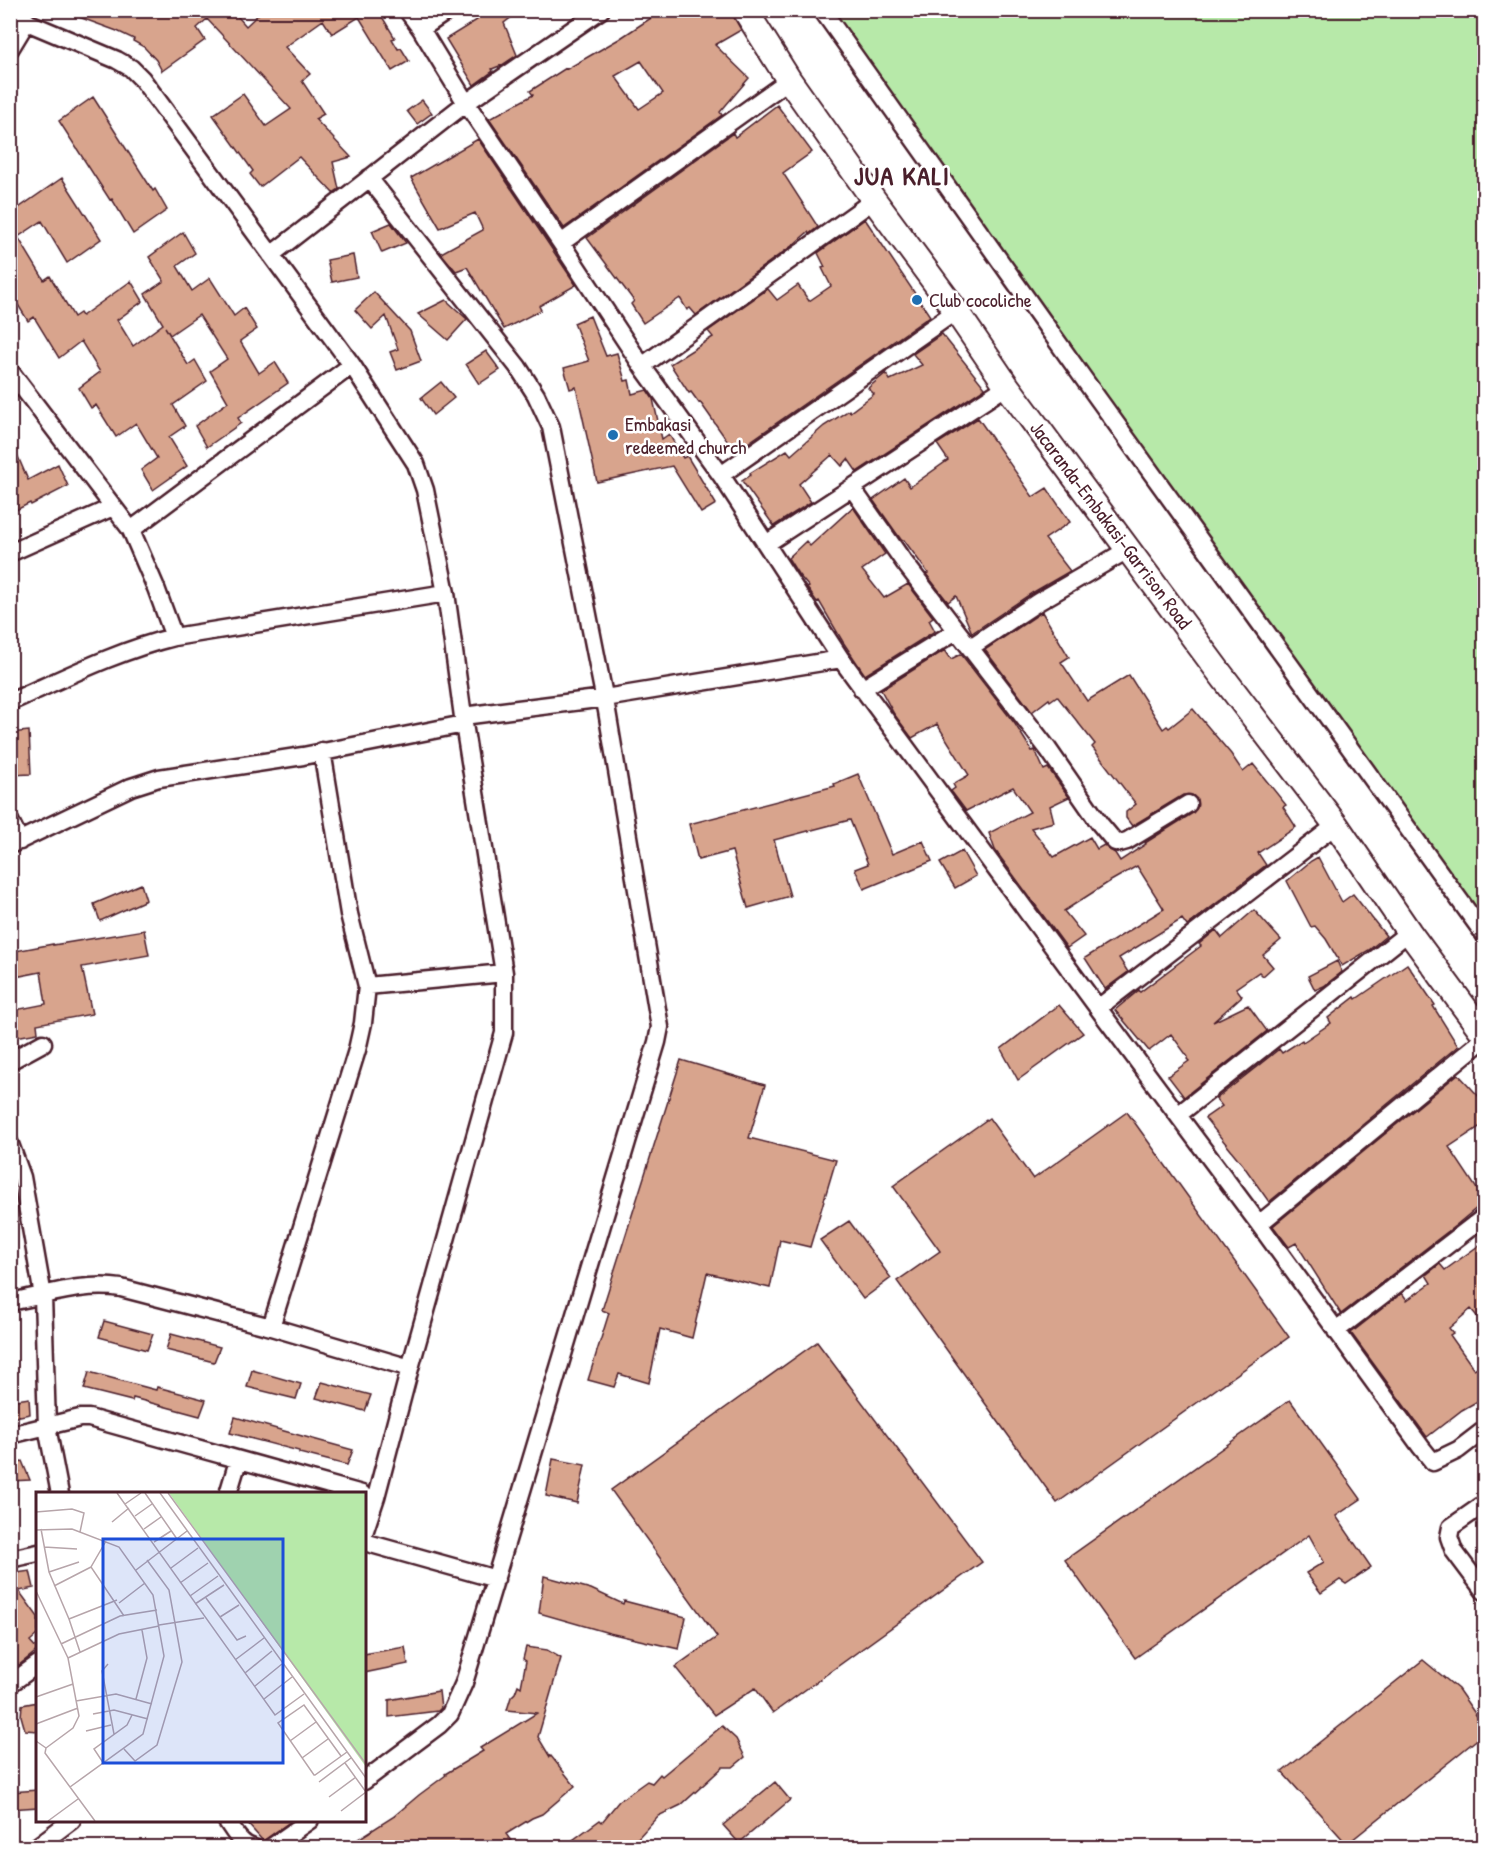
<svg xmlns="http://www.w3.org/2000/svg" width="1495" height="1858" viewBox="0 0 1495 1858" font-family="'Patrick Hand',sans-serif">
	<rect width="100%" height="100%" fill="#fff"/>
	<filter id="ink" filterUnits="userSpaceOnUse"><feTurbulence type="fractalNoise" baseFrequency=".0167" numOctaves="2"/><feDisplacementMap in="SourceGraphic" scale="12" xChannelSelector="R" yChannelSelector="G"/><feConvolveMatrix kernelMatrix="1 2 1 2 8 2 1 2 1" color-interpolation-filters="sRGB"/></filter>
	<g filter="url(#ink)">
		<!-- green -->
		<path fill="#b7e9a9" stroke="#80846a" stroke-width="1.5" d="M830,11H1484V921Z"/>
		<!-- building -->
		<path fill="#d8a48d" stroke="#4a1f2b" stroke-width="1.5" fill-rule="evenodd" d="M65,10H136L142,13L143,10H232L246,26L263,10H378L395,38L392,39L398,49L401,48L409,61L392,71L359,17L332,34L323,20L285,47L310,74L302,81L324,114L315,119L351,157L333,162L339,189L333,193L299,157L260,187L250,174L253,171L213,115L243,94L266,126L291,109L207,19L197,28L205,40L162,71L156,60L144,47L133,41L134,39L117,31L65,12Z
			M493,10H521L504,23L517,55L502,65L492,69L493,71L474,85L446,39L477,20L476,18Z
			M644,10H730L741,30L715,45L749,78L720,112L722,115L564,228L489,119L533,95L530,91L566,68L567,69L619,39L651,18ZM641,61L663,93L639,109L615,76Z
			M93,97L153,191L155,189L167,210L133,234L112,199L110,200L59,121Z
			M422,100L432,113L417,124L407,111Z
			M777,105L812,152L783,173L818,227L809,234L808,232L793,245L696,315L690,308L687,310L680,298L643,323L631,304L634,301L587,238L733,133L735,137Z
			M478,139L576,285L539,306L541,310L504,329L467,267L456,271L441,253L483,230L475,213L440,228L411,178Z
			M62,178L101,239L67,263L42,221L18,237L44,280L50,276L74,317L80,313L82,316L131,281L143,301L117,320L133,346L163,324L145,294L164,281L149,257L183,232L195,253L177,266L192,291L210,278L234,316L244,308L257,329L240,341L259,373L275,362L288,383L238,418L241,423L207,447L195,426L228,402L210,371L227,359L199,315L170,335L165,327L188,365L195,360L207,381L173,405L185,426L169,437L187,466L153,490L141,470L157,458L136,423L116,437L96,405L91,408L79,388L100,372L81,341L59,358L34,317L28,321L10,292V214Z
			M865,219L930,316L735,452L700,402L699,403L691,392L689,393L670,364L713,337L708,331L768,289L777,300L798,285L809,301L831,286L822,268L825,267L818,253Z
			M391,223L406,243L382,253L372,231Z
			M353,255L357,277L332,282L327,260Z
			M374,292L410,331L421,361L397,370L390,352L398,349L386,316L372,329L355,310Z
			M446,300L467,319L448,340L418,314Z
			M590,316L606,356L617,353L625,381L629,380L632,394L647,390L653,399L662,439L669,434L683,458L687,456L716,504L701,513L672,466L597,482L576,387L570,389L564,368L589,361L574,323Z
			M942,334L985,388L857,472L848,459L842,466L832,455L799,484L811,502L774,526L742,481L751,475L750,473L787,450L791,455L824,426L849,410L850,412L874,394L868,388L886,373L890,380L922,365L913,354Z
			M486,351L500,370L479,384L466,364Z
			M441,382L454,398L433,415L421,398Z
			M978,418L1033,497L1047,488L1070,522L1045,539L1070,571L1032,593L972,633L956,596L948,602L926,574L928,573L904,540L902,541L873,500L904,478L910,487L948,460L937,444Z
			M10,438L28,480L58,464L68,486L31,505L30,503L10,513Z
			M853,507L885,554L862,570L884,598L908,584L933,617L929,620L935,631L865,675L843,642L819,601L817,602L807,588L809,587L798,574L788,558L806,541L810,546Z
			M1042,612L1069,657L1061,662L1087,701L1129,675L1163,729L1167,726L1169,728L1193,709L1231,754L1243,772L1253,764L1286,805L1283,807L1296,827L1258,853L1266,865L1187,926L1182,919L1119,958L1128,972L1105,989L1085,958L1164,909L1137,866L1109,882L1064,911L1084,936L1067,948L995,850L989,833L1030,812L1013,787L966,811L951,791L955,788L953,784L969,775L937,724L912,738L894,714L881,690L945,650L951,659L961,654L1015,724L1032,751L1035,750L1044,770L1048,768L1069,797L1050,806L1054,822L1031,828L1054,857L1090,837L1097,849L1104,845L1108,849L1115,853L1120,861L1146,844L1145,843L1193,813L1197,808V799L1192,795H1183L1132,826L1126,818V812L1136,804L1092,747L1095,744L1057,696L1050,701L1049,699L1032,712L985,650Z
			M29,731L31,774L10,775V733Z
			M858,774L892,854L923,841L932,861L864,889L855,869L868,864L850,820L774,840L790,896L748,908L732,851L698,860L689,824L835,786L834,784Z
			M962,851L976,876L955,888L940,863Z
			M1318,857L1342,902L1353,894L1386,936L1369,950L1342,966L1326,939L1315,926L1311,927L1287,881L1311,861Z
			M141,884L146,900L100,921L94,904Z
			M1254,910L1281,940L1263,955L1273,967L1263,976L1259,972L1236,988L1242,996L1213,1022L1248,1005L1267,1031L1184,1097L1168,1076L1189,1061L1187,1059L1188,1057L1171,1034L1149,1051L1115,1010L1139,990L1140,992L1201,946L1199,944L1216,930L1222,938Z
			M144,930L149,955L82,967L92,1014L37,1024L38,1033L10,1038V1011L46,1004L41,972L10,978V952L53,944V945Z
			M1337,961L1342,972L1324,986L1315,990L1308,976Z
			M1407,964L1435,1005L1433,1006L1458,1046L1269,1202L1243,1165L1205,1118L1222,1106L1216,1099L1279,1049L1282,1053L1302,1040L1303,1042L1331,1023L1328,1018L1355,997L1356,999Z
			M1059,1005L1083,1033L1018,1080L1001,1049Z
			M681,1060L765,1085L749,1138L836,1160L810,1247L780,1240L770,1288L707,1273L692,1338L660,1329L649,1383L619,1374L614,1387L588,1380L609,1313L602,1310Z
			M1458,1074L1485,1103V1123L1449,1147L1485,1201L1455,1226L1341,1314L1296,1243L1289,1247L1273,1226Z
			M1127,1112L1289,1337L1057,1503L897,1281L940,1251L893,1186L989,1118L1033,1179Z
			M849,1221L891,1278L863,1299L820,1240Z
			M1485,1241V1326L1471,1309L1449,1328L1453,1333L1450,1335L1474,1369L1485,1363V1397L1462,1410L1427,1437L1351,1333L1402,1293L1407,1300L1431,1283L1426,1275L1440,1264L1445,1270Z
			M104,1321L153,1334L147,1350L99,1337Z
			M171,1334L220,1347L214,1362L166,1350Z
			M817,1342L982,1562L773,1713L755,1688L714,1715L675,1667L717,1637L611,1490Z
			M252,1370L301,1384L296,1399L247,1387Z
			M89,1372L156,1390L157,1387L206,1400L200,1416L133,1398L132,1401L84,1389Z
			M322,1382L371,1395L365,1411L316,1398Z
			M29,1398L30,1414L10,1418V1401Z
			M1290,1400L1361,1499L1336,1516L1371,1567L1346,1584L1340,1580L1321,1593L1306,1573L1324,1562L1309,1535L1135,1658L1065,1560Z
			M235,1417L284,1431L353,1450L347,1465L299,1453V1451L230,1433Z
			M553,1459L585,1465L577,1503L546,1496Z
			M22,1461L30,1480L10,1481V1463Z
			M30,1571L34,1588L19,1591L38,1617V1634L30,1641L38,1650L19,1665L10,1658V1574Z
			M544,1576L591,1589L623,1604L624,1601L686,1617L679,1649L609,1633L539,1613Z
			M405,1647L408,1664L364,1673V1654Z
			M526,1647L547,1650L561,1658L538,1737L550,1757L551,1756L575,1786L542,1814L532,1818L506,1834L516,1848H344L393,1817L419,1795L446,1775L445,1774L483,1751L480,1748L537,1713L507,1710L511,1697L515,1693L518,1685L521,1687L526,1661L523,1659Z
			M1423,1660L1458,1689L1485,1728V1733L1347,1844L1282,1772Z
			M439,1691L441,1708L438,1711L389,1717V1700Z
			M38,1702V1731L25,1730L21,1716L22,1705Z
			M722,1726L736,1739L745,1757L733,1767H723L681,1805L658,1816L638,1838L617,1848H562L600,1820L602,1822L619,1801L647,1781L652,1783L660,1774L662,1776Z
			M775,1782L790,1800L739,1843L723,1825Z
			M38,1790V1807L10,1809V1792Z
			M245,1821H291L263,1841Z"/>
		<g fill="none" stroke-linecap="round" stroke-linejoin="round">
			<!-- street casing -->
			<g stroke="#4a1f2b" stroke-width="21">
				<path id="street" d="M407,10L421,29L466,103L561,243L642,366L721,475L841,659L1098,1008L1259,1224L1421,1447L1433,1462L1458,1450L1484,1430
					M822,10L1086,382L1484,934
					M10,15L117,60L131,68L142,79L352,365L416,464L425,490L446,593L464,724L504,973V1033L410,1368L376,1497L364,1533
					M421,29L449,10
					M10,49L27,21
					M561,243L789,80
					M271,255L466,103L601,10
					M642,366L874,200
					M10,371L131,530L156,588L174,637
					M721,475L956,311
					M852,488L904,562L1048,749L1100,824L1115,842L1120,843L1127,841L1188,804
					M131,530L352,365
					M766,544L1007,386
					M10,553L113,507
					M971,647L1038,602L1129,549
					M862,689L956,631
					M10,702C64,678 117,651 174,637L446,593
					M463,716L605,698L841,659
					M10,821L20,841
					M10,845L131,787L159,778L303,756L464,724
					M367,986L504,973
					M1098,1008L1336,825
					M10,1061L43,1043
					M1178,1115L1409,932
					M10,1144L22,1177L43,1296L47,1427L60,1494
					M1259,1224L1484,1039
					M10,1302C47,1295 84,1282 121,1288L271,1327L410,1368
					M271,1327L357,1050L363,1023L367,986L349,914L322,751
					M1336,1331L1484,1217
					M10,1435L80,1418H89L362,1494
					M228,1494L238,1461
					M1484,1504L1451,1527L1449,1537L1454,1551L1484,1591
					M364,1542L496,1579
					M10,1559L38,1553
					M10,1684L38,1664
					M364,1781L439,1725L450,1714L464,1683L657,1042L660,1027L607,711L551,427L536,395L518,367L369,178
					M226,1820C234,1831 240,1845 254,1848
					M35,1848L72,1820
					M270,1848L310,1820"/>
			</g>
			<!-- secondary casing -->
			<g stroke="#4a1f2b" stroke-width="28">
				<path id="secondary" d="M745,10L789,80L874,200L956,311L1007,386L1219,672L1336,825L1409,932L1484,1034"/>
			</g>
			<!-- street -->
			<use href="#street" stroke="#fff" stroke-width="16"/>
			<!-- secondary -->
			<use href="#secondary" stroke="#fff" stroke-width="24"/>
		</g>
	</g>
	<!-- markers -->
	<g fill="#1f6fb2" stroke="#fff" stroke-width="2">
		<circle cx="917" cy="300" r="6"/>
		<circle cx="613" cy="435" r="6"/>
	</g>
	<g text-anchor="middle" stroke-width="5" stroke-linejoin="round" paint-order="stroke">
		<!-- poi labels -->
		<g font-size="20" fill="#4a1f2b" stroke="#fff" text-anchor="start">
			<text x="929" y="307">Club cocoliche</text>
			<text x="625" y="431">Embakasi<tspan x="625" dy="23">redeemed church</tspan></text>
		</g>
		<!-- street labels -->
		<g font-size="20" fill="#4a1f2b" stroke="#fff">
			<text transform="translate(1111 525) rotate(53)" y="7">Jacaranda-Embakasi-Garrison Road</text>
		</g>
		<!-- district labels -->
		<g font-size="26" font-weight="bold" letter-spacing="1.5" fill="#4a1f2b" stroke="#fff">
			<text x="902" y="185">JUA KALI</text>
		</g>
	</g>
	<!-- overview -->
	<g transform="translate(36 1492)">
		<rect width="330" height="330" fill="#fff"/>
		<path d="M133,1H330V275Z" fill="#b7e9a9"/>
		<path fill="none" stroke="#b7a5aa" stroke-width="1.5" d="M81,1L239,223L268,202M109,1L141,47M124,1L330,286M132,1L330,272M89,12L105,1M0,20L36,17L48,21L44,40M99,24L116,12M76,30L93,16M5,37L13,80L33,127L81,108M108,37L125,25M0,38L36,37L83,55L117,103L128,164L107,242L34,295M70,49L55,75L88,124M118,50L135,39M8,55L41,57M135,76L162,56M100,78L151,39M13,80L43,70M144,91L172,71M18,94L55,75M0,99L32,166L43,224L37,236L10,256M154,104L182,84M170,106L201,148L210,144M83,111L109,91M159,112L188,93M184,125L203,113M33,127L44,160M123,133L168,126M25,152L84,124L121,118M32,166L83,142L123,134M199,168L228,146M72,172L66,179L78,242M209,181L236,159M219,194L246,172M0,205L37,192M100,207L111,166L106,138M228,207L256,185M40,209L80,202L116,212M57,222L78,218L112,227M0,232L42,216M50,239L75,233M0,249L10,256L9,261L59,329M254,249L280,230M88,257L99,269L121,253L146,170L133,98L111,68M305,264L268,213L242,231L278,283H279L311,260M266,266L292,247M309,271L330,300M68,272L58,257L91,233L96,223M283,290L315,266M293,305L320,285M305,319L330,300M12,329L42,307"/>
		<path fill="#1d4ed8" fill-opacity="0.15" stroke="#1d4ed8" stroke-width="3" d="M67,47H247V271H67Z"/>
		<rect width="330" height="330" fill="none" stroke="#4a1f2b" stroke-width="3"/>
	</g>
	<!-- margin -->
	<rect width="1495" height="1858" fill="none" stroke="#fff" stroke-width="36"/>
	<rect x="18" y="18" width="1459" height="1822" fill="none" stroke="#4a1f2b" stroke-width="2" filter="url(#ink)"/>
</svg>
